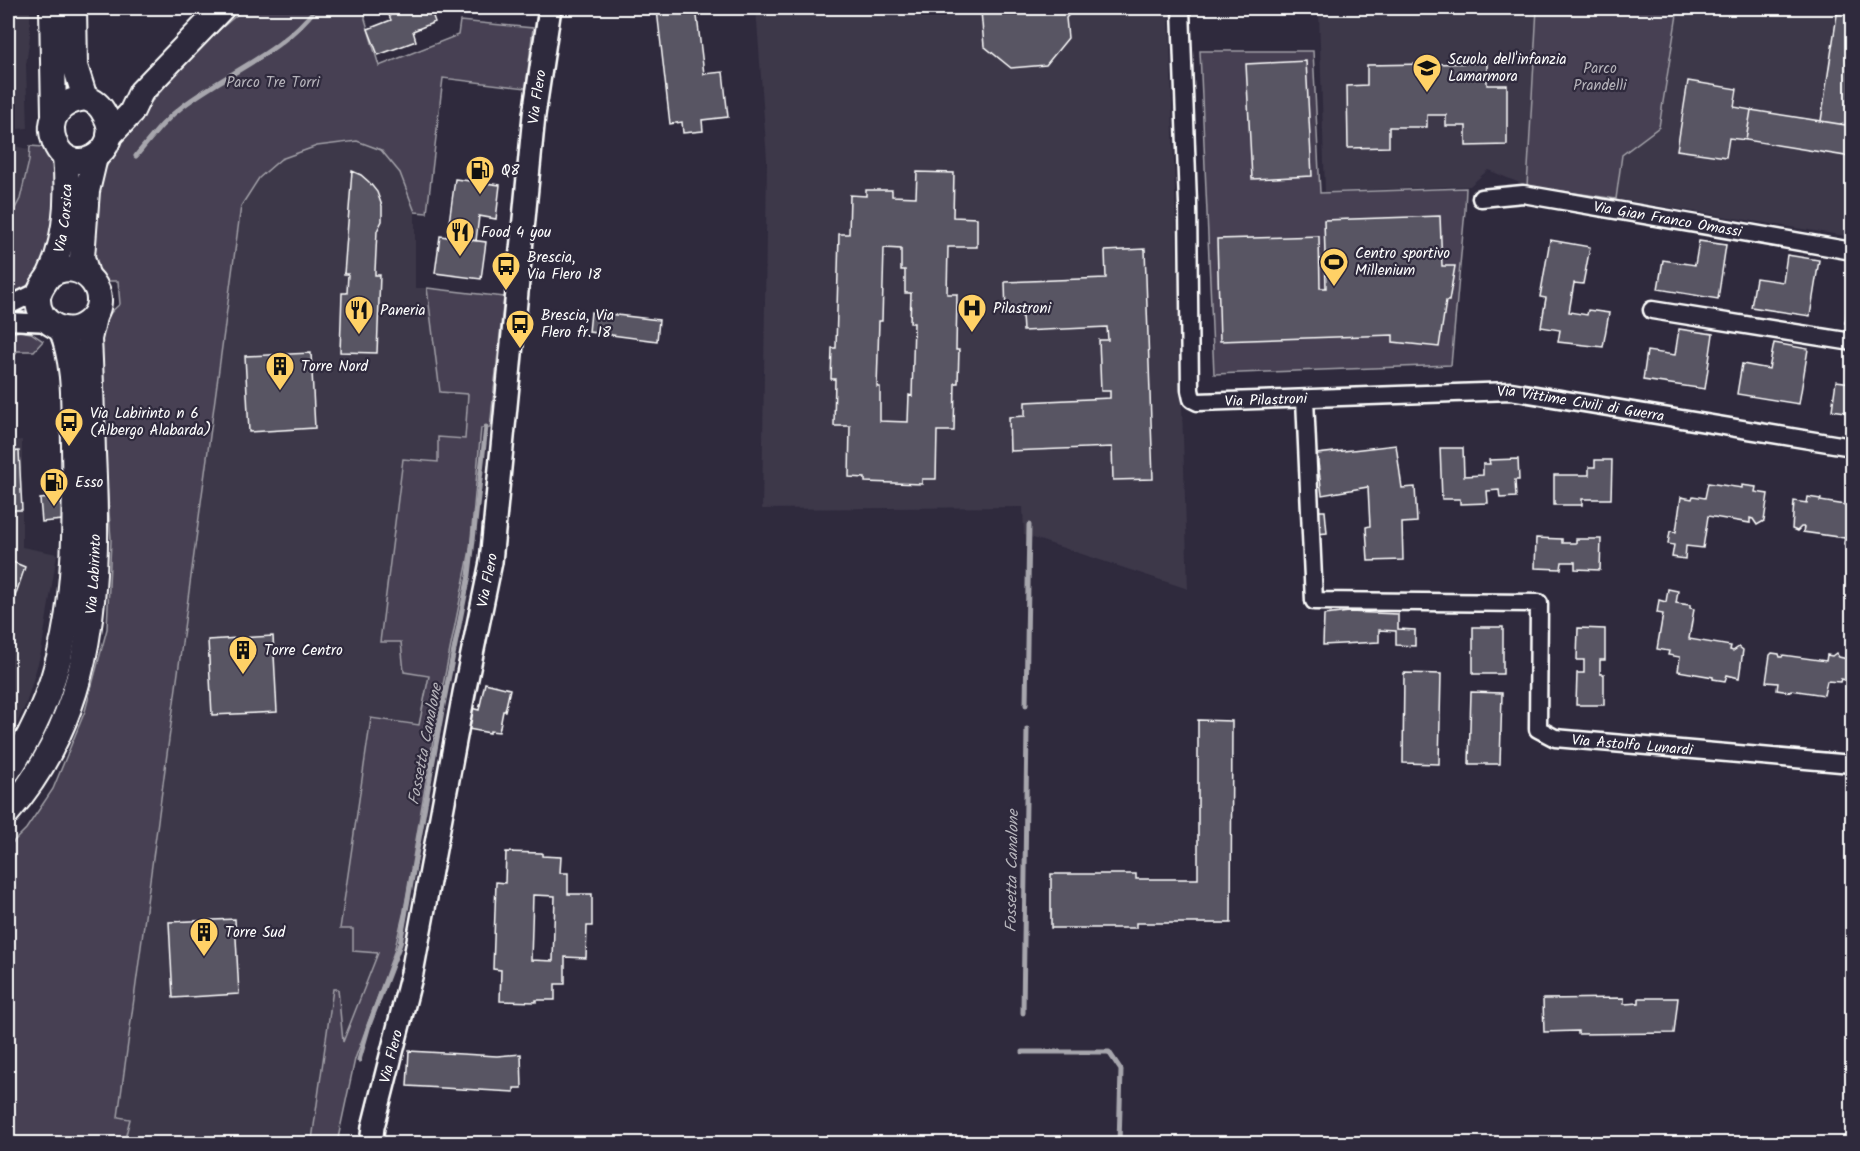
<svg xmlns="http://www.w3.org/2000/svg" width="1860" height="1151" viewBox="0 0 1860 1151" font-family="Kalam,sans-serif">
	<rect width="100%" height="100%" fill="#2f2a3d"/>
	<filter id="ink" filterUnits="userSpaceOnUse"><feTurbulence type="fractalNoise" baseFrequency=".0167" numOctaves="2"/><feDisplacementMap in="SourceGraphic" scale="12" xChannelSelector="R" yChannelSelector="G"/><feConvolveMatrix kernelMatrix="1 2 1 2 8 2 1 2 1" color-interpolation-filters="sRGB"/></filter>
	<g filter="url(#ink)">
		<!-- built -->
		<path fill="#3c3749" d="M8,8H30V36L26,65L28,128L9,130L10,145L28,149V161L19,199L8,220Z
			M756,8H1169L1188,589L1024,535L1023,507L762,509L767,160Z
			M1537,8L1527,186L1488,170L1470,186L1325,192L1319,16Z
			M1678,8H1852V237L1616,199L1622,155L1659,126Z
			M357,141L381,150L400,173L410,195L415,212V288H427L440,392L468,394L465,439L438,462L403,459L380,642H401L429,675L419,725L371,718L341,929L353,928L379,953L343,1043L338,990L333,989L312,1141H299L297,1144L124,1143L130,1120L118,1118L241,206L259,178L281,159L317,146Z
			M22,440V547L57,554L41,653L26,704L8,742V441Z"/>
		<!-- green -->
		<path fill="#464152" stroke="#a2a0a8" stroke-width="1.5" d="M245,8H366L365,19L379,66L458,35L460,21L533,28L526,88L443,78L427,213L415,212L400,173L381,150L357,141L317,146L281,159L259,178L241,206L118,1117L130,1119L124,1143L8,1144V847L26,829L53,789L85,711L107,629L111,540L97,344C103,325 104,317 120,304L118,281H103L92,260L98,186L104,171L123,138L152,101L205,42Z
			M1537,8H1678L1659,127L1622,155L1616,199L1527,186Z
			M1200,51H1313L1320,193L1466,188L1465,210L1451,365L1214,374Z
			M30,146L43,147L51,155L56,168L58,182L49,256L33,282L8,302V222L20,199L29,161Z
			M427,288L504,297L490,428H481L470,550L439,705L404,911L394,952L355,1059L337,1143H297L299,1141L312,1140L333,989H338L343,1042L378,953L353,951V929H340L371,718L419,725L429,676L404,672L401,642H380L403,459L438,462V437L465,439L468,394L440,392Z
			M20,331L31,333L43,341L34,351H17L8,365V334Z"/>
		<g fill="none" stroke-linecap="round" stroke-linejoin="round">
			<!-- stream -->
			<path stroke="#a7a6ad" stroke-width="5" d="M136,156C151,138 164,120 183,106C228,72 282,53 316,8
				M1026,705L1029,525
				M1023,1013L1027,729
				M1023,1052H1109L1121,1070L1119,1144
				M359,1060L369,1025L400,944L443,705L469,575L486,427"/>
		</g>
		<!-- building -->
		<path fill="#595564" stroke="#fff" stroke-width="1.5" fill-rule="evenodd" d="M386,8H430L435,22L413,31L416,41L378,55L368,29L391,20Z
			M680,8H696L704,74L723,72L728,117L702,120L703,131L683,133L682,122L670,124L657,10Z
			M984,8H1072V11L1066,18L1068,38L1046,65L1011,68L984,46L981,11Z
			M1838,8H1852V126L1821,121Z
			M1306,61L1312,176L1252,179L1246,64Z
			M1487,63V85H1507V145L1466,146V126H1446V115H1427V127H1389V147L1348,148L1347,86L1367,85V65Z
			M1688,81L1737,89L1734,107L1751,110L1746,140L1729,138L1726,157L1677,150Z
			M1751,110L1852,126V157L1746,140Z
			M352,171L361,175L369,182L377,192L382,206V221L377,231L375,271V275H380L377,353L340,352L342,293H347L348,274H344Z
			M917,172L954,173L953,217L977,218V247H948L947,294H957L956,350H959L958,383H955L954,431H937L936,479H922V484L865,482V478L849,477L850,426H834L835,379H831L832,348H836L839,234H849L850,195L866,196V190H892V196L916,197ZM884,248L901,249V270H905V293H911L910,323H914L912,396L909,395L908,422L880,421V387H877L879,321H882Z
			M455,179L500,185L496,219L479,216L476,241L447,237Z
			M1440,216L1442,266H1455L1449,301H1446L1439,347L1393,342V335L1220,341L1217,239L1319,236L1320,288H1326L1324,220Z
			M440,236L486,242L481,279L435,273Z
			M1550,240L1590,247L1583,284L1574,283L1569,312L1587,315L1588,310L1609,313L1603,347L1558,342L1560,330L1541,327L1546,298L1540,297Z
			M1699,241L1726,245L1718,299L1658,289L1663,260L1695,265Z
			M1145,249L1153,479L1113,480L1112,447L1010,451L1009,417L1025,416V402L1110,398V391H1101L1099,340H1108L1107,327L1023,331L1022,315H1006L1005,282L1106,278L1105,251Z
			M1787,255L1819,260L1810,316L1751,307L1756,278L1783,282Z
			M1850,292H1852V324L1845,323Z
			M591,312L659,320L657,341L589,332Z
			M1679,329L1713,334L1705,389L1643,380L1647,351L1675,355Z
			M1774,343L1808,349L1799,404L1737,394L1742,364L1769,369Z
			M311,353L315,428L249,432L245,356Z
			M1836,381L1852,383V413L1832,410Z
			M1396,445L1402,488L1415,487L1417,522L1402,523L1403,560L1368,561L1366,527L1370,526L1368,487L1322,495L1317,454Z
			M1440,448H1463L1464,476L1483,475V464H1490L1489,460L1518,459L1519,480H1515L1516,497L1500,498L1499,490L1487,491L1488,503L1460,504V499H1442Z
			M19,451L22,510H8V452Z
			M1595,460H1612L1611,499H1582V505H1554V475H1589V467H1595Z
			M1708,483L1742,488V485L1756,487L1755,492L1768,494L1764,521L1757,525L1753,519L1750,518V523L1708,516L1703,548L1686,546L1685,559L1672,557L1674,545L1668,544L1670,531L1676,532L1681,497L1692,499L1693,496L1705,498Z
			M61,497L63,520L42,522L40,499Z
			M1808,497L1821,499L1820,501L1852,506V549L1849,545L1844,544L1845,538L1803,532L1804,527H1801L1797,531L1792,529L1794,501L1807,503Z
			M1316,511H1325L1327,533L1316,534Z
			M1536,538L1562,539V543H1576V539H1601L1600,570L1575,569V562H1562L1561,569L1535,568Z
			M8,560L25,567L8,617Z
			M1668,589L1678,591L1676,603L1690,605V608L1694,609L1689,639L1731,646L1730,650L1733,651L1739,647L1743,650L1739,678L1727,675L1725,681L1713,679V677L1678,671L1680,657L1668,655L1669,651L1657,649L1663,614L1657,613L1659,600L1666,602Z
			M1349,612L1398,614V629L1415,630V646L1396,645V631L1379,630V642L1323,645L1324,615Z
			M1473,627H1503V674H1473Z
			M1578,628L1605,629V660H1600V674H1604V705H1576L1577,673H1584V660H1577Z
			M273,636L277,712L212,715L208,640Z
			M1772,653L1779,654L1780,657H1782L1783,655L1826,661L1827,655L1832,656L1836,653L1839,657L1852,660L1850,681L1841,679L1840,682L1827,681L1824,695L1791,690L1790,692L1777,690L1778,683L1766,682L1770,655Z
			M1404,673L1441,674L1439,764L1403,763Z
			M485,683L510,689L505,711H503L499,732L490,731V733L468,729L471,708L479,710Z
			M1471,692L1502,693L1500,764H1469Z
			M1198,720L1232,721L1231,923H1136V928H1051V874H1136V879H1198Z
			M506,852L542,853V856L561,857L560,873H568V894H592V926H587L586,958L565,957V984H555V1000H536V1002L500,1001L501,970L493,969L496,882L505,883ZM533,895L555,896L553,961L531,960Z
			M235,919L239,994L173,998L169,922Z
			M1624,998V1004L1639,1003V998H1678L1674,1033L1578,1034V1031L1544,1032L1543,999Z
			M409,1051L497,1056L521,1054L522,1088H514V1092L407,1086Z"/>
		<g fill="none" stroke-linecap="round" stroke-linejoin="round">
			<!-- minor casing -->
			<g stroke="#fff" stroke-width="21">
				<g id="minor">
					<path id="s1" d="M1181,8L1188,204L1190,390L1192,399L1198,402L1511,391L1852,447"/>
					<path id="s2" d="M1481,198L1523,194L1852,251"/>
					<path d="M8,306L39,291"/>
					<path d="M1652,310L1852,342"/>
					<path d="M8,321L50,323"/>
					<path id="s3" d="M1305,399L1314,601L1539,603L1538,729L1555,738L1852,764"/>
				</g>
			</g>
			<!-- tertiary casing -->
			<g stroke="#fff" stroke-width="26">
				<g id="tertiary">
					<path id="s4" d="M371,1144L373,1127L412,973L464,693L491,562L534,115L550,8"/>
				</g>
			</g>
			<!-- secondary casing -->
			<g stroke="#fff" stroke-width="28">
				<g id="secondary">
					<path d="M52,8L54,114"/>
					<path d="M74,8L75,66L85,98"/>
					<path d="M85,98C95,101 100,105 105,115C126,151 71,182 55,143C45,118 61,101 85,98Z"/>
					<path d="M109,136L131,113L141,92L222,8"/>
					<path d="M87,275L82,257L87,191L95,157"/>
					<path id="s5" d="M49,276C83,252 118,299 87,323C67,339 37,323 38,298C39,287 46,282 50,274C53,268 55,262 57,257C67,225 68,190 65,157"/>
					<path d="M8,771C77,670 76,564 74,446C73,407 76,365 61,329"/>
					<path id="s6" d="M8,812C98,709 99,582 93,453C92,415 91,377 89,339L94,317"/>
				</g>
			</g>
			<!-- minor -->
			<use href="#minor" stroke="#2f2a3d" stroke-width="16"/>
			<!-- tertiary -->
			<use href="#tertiary" stroke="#2f2a3d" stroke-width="21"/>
			<!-- secondary -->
			<use href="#secondary" stroke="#2f2a3d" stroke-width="24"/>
		</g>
	</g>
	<!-- icons -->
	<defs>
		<g id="school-pin" transform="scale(1.5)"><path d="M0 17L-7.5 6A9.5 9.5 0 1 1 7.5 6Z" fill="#ffd166" stroke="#2f2a3d"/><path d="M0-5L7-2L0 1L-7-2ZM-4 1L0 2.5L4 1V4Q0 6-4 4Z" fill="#111"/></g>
		<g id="fuel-pin" transform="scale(1.5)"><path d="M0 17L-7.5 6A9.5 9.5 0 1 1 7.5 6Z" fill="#ffd166" stroke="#2f2a3d"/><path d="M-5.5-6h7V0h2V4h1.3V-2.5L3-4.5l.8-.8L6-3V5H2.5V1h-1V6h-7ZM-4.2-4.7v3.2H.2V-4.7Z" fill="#111"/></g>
		<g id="restaurant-pin" transform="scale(1.5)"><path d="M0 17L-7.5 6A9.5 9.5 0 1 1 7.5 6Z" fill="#ffd166" stroke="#2f2a3d"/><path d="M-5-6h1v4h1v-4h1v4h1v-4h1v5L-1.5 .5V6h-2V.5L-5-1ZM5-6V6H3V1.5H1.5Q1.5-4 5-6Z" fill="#111"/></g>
		<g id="stadium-pin" transform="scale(1.5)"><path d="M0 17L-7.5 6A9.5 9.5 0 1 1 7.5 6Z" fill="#ffd166" stroke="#2f2a3d"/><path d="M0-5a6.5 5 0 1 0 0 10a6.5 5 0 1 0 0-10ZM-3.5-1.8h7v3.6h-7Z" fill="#111"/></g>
		<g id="bus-pin" transform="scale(1.5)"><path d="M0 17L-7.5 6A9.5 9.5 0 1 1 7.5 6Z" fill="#ffd166" stroke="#2f2a3d"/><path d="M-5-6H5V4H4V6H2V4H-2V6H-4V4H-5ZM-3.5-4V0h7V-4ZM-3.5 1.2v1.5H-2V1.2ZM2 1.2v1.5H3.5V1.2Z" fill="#111"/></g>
		<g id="hospital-pin" transform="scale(1.5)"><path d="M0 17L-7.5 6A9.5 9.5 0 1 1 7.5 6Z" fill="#ffd166" stroke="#2f2a3d"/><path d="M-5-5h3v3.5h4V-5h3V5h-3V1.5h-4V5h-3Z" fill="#111"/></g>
		<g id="building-pin" transform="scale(1.5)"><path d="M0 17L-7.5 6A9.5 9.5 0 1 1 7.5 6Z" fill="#ffd166" stroke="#2f2a3d"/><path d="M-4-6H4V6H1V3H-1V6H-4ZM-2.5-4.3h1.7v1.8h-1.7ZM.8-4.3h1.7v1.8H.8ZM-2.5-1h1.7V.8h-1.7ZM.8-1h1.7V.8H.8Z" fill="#111"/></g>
	</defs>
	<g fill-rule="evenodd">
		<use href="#school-pin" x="1427" y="68"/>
		<use href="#fuel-pin" x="480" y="170"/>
		<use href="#restaurant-pin" x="460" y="232"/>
		<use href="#stadium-pin" x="1334" y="262"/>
		<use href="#bus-pin" x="506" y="266"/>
		<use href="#hospital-pin" x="972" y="308"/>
		<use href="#restaurant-pin" x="359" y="310"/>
		<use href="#bus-pin" x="520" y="324"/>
		<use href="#building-pin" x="280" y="366"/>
		<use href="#bus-pin" x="69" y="422"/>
		<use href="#fuel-pin" x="54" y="482"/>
		<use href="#building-pin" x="243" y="650"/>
		<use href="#building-pin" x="204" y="932"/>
	</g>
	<g text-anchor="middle" stroke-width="4.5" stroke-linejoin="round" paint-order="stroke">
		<!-- poi labels -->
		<g font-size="15" fill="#fff" stroke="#2f2a3d" text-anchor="start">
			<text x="1448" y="64">Scuola dell'infanzia<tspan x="1448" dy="17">Lamarmora</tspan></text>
			<text x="501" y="175">Q8</text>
			<text x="481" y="237">Food 4 you</text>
			<text x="1355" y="258">Centro sportivo<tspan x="1355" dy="17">Millenium</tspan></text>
			<text x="527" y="262">Brescia,<tspan x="527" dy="17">Via Flero 18</tspan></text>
			<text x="993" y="313">Pilastroni</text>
			<text x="380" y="315">Paneria</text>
			<text x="541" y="320">Brescia, Via<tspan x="541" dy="17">Flero fr. 18</tspan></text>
			<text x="301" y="371">Torre Nord</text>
			<text x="90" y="418">Via Labirinto n 6<tspan x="90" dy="17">(Albergo Alabarda)</tspan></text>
			<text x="75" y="487">Esso</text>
			<text x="264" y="655">Torre Centro</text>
			<text x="225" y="937">Torre Sud</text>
		</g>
		<!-- park labels -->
		<g font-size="15" fill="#b5b3ba" stroke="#2f2a3d">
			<text x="1600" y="73">Parco<tspan x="1600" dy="17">Prandelli</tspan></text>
			<text x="273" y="87">Parco Tre Torri</text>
		</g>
		<!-- street labels -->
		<g font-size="15" fill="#fff" stroke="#2f2a3d">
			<text dy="5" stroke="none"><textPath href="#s4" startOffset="1062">Via Flero</textPath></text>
			<text dy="5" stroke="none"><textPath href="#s5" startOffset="249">Via Corsica</textPath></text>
			<text dy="5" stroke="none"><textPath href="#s2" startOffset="189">Via Gian Franco Omassi</textPath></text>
			<text dy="5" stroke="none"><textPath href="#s1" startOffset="466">Via Pilastroni</textPath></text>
			<text dy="5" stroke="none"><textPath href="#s1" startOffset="782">Via Vittime Civili di Guerra</textPath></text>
			<text dy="5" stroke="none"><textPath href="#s6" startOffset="258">Via Labirinto</textPath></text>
			<text dy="5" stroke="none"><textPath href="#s4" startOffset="576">Via Flero</textPath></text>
			<text dy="5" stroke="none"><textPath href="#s3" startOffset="650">Via Astolfo Lunardi</textPath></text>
			<text dy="5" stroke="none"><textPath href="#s4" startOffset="90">Via Flero</textPath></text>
		</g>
		<!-- water labels -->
		<g font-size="16" font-style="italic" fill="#b6b4bb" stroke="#2f2a3d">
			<text transform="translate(424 744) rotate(-79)" y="6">Fossetta Canalone</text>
			<text transform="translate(1011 871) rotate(-89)" y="6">Fossetta Canalone</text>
		</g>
	</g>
	<!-- margin -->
	<rect width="1860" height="1151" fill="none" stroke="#2f2a3d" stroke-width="30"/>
	<rect x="15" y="15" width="1830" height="1121" fill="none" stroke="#fff" stroke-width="2" filter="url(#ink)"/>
</svg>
